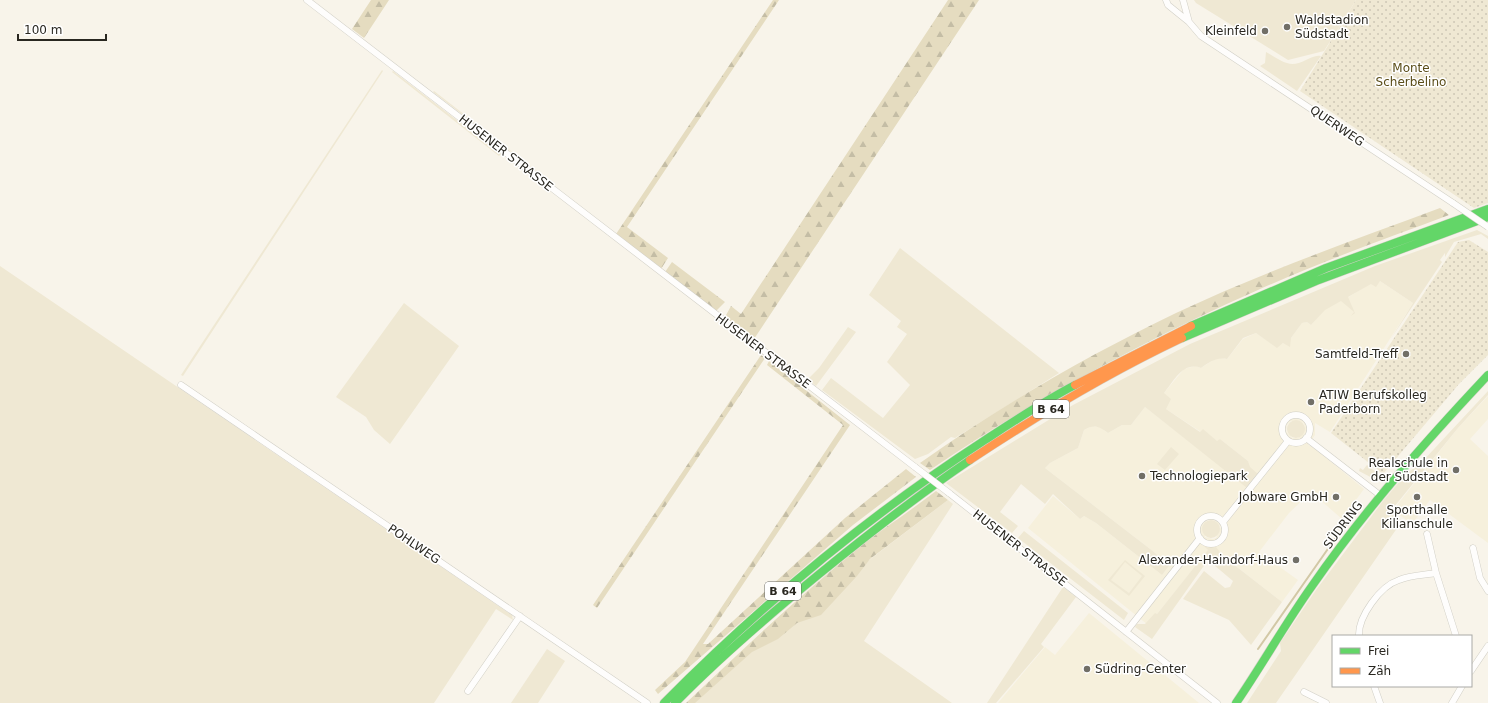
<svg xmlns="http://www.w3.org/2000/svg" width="1488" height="703" viewBox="0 0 1488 703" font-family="'DejaVu Sans',sans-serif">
	<defs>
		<pattern id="forest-firs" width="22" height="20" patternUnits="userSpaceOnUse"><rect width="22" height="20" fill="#e5dcc0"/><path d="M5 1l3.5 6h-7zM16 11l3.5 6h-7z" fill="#c4bda5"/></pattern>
		<pattern id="park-dots" width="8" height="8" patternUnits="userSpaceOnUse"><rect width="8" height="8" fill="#efe8d3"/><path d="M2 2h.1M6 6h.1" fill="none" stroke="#cdc7b5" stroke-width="1.8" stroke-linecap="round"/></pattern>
	</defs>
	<rect width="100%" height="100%" fill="#f8f4ea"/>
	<!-- built -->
	<path fill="#f6f0dc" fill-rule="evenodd" d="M1380,281L1413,303L1330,432L1315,423V435L1308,445L1313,447L1364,489L1342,519L1311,492L1289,513L1259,552L1298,580L1282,602L1224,557L1221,552L1211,547L1148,625L1028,528L1053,496L1080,519L1084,516L1096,523L1162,575L1169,566L1154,552L1045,468L1050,463L1078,448L1084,430L1092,426L1100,427L1108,433L1122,425H1131L1145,407L1236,478L1249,467L1248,461L1220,439L1218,442L1201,432L1166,409L1164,393L1184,369L1195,366L1201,368L1215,359L1221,358L1227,359L1243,339L1256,333L1277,347L1291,338L1302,323L1307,322L1311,325L1325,309L1342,300L1355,312L1353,313H1355L1347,298L1371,283ZM1291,421L1302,422L1304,424L1305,427L1298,438H1292L1286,431L1287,425ZM1209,520L1215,521L1221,527L1216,538L1213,539L1205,537L1206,521Z
		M1488,396V419L1470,439L1488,456V543L1430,500L1412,524L1393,510L1458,428Z
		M1089,613L1105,626L1199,703H998L1045,647L1055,655Z"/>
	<!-- grass -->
	<path fill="#efe8d3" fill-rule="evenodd" d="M1194,0H1356L1324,51L1288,60L1196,3Z
		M1266,52C1282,61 1289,69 1306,60C1311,58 1315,55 1321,56L1297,91L1260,66L1265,63Z
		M382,70L383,71L183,376L181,375Z
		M393,71L501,154L499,156L392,72Z
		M434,91L555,185L433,92Z
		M1477,230L1488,236V239L1481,234L1454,242L1445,257V253L1440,260L1442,262L1390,340L1413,303L1380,281L1376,287L1371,284L1348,297L1355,313L1351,316L1354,312L1341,301L1325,310L1311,325L1307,322L1302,323L1291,338L1290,347L1283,343L1277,348L1256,333L1243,338L1227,359C1216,357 1210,362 1201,368C1183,361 1174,381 1164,393L1171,399L1166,409L1200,432L1203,429L1217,441L1220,439L1248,461L1250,467L1258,474L1247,488L1145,407L1131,425H1122L1108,433C1099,426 1094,424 1084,430L1078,448L1050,463L1045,468L1154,552L1169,566L1162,575L1096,523L1084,516L1080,519L1053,494L1045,504L1021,484L1000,512L1018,526L1012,533L946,483L1073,405L1190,344L1375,266Z
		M900,248L1059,373L955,438L951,437L928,454L915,459L822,390L831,378L883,418L910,385L887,362L907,334L897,327L901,321L869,295Z
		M0,266L512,615L513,620L496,609L434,703H0Z
		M404,303L459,346L390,444L374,430L366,417L336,397Z
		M848,327L856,332L816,386L808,379L819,368Z
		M1488,391V395L1458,428L1390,512L1402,521L1276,703H1247L1281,651L1280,643L1316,590L1383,501L1406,474L1421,463Z
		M1287 429a9 9 0 1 1 18 0a9 9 0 1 1-18 0Z
		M1171,447L1179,454L1165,470L1157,464Z
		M1367,465L1384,479L1376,480L1359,471L1360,468L1363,470Z
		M948,500L953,504L864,641L952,703H694L751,650Z
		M1202 529a9 9 0 1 1 18 0a9 9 0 1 1-18 0Z
		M1024,531L1128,613L1124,620L1018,538Z
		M1204,546L1216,547L1224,557L1282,602L1251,645L1229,620L1183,599L1204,571L1225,588L1230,587L1233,581L1208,560L1152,639L1135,627L1137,624H1145L1155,613L1157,614L1208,550Z
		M1125,560L1145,576L1129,596L1108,580ZM1125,562L1142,576L1129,593L1111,580Z
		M1063,587L1076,597L1041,644L1044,647L996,703H987Z
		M547,649L565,661L538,703H511Z"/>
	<!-- forest -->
	<path fill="url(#forest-firs)" d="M371,0H389L364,38L352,29Z
		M773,0H779L627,227L668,258L661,269L616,234Z
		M948,0H979L754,339L725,317L731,306L741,314Z
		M1440,208L1449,215C1385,239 1320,262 1258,290C1143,341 1033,400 930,470L920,463C1001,405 1087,356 1176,313C1261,273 1351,241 1440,208Z
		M672,262L725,302L716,311L665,272Z
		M761,355L765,358L597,608L593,605Z
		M769,361L850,425L703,644H708L845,518L906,469L916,477L853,525L658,694L655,690L685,662L843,425L767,365Z
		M936,491L948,500L870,559L857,576L821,615L797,623L778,639L752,652L695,703H686C744,648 802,593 865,543C888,525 913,509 936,491Z"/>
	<!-- park -->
	<path fill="url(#park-dots)" d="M1356,0H1488V203L1474,208L1300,91Z
		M1469,240L1488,252V355L1459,384L1383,474L1331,433L1458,242Z"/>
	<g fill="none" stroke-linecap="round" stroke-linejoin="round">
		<!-- stream -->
		<path stroke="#d2c8a6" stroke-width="2" d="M1345,526L1361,505
			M1258,649L1339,533"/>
		<!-- street casing -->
		<g stroke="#d1cfc6" stroke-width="7">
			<path id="street" d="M307,0L915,467
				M1166,0L1168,5L1189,22
				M1183,0L1189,22L1201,36L1453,203
				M181,385L647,703
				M1282 429a14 14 0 1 1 28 0a14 14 0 1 1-28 0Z
				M1306,438L1381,496
				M949,493L1217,703
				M1197 530a14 14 0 1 1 28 0a14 14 0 1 1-28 0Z
				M1223,522L1288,441
				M1427,534L1436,573L1456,636
				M1473,548L1480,578L1488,591
				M1126,632L1200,538
				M1359,636C1358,617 1380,586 1399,580C1410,575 1424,575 1436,573
				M1471,671L1488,646
				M1374,686L1380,703
				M468,691L520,616
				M1304,692L1326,703
				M1452,703L1462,686"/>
		</g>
		<!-- fast casing -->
		<g stroke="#d1cfc6" stroke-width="9">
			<path id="fast" d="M1191,326L1326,268L1488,209
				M1182,338L1316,281L1488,217
				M664,703C762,604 868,516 985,440C1014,421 1044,401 1075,385
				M675,703C720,657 768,616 818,575C867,535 917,496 970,460
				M1236,703C1262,665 1285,624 1312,586C1364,511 1425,442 1488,375"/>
		</g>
		<!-- slow casing -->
		<g stroke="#d1cfc6" stroke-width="9">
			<path id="slow" d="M1075,385L1191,326
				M970,460C1038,415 1108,373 1182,338"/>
		</g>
		<!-- street -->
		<use href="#street" stroke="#fefdfc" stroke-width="6"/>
		<!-- fast -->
		<use href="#fast" stroke="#63d668" stroke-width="8"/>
		<!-- slow -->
		<use href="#slow" stroke="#ff974d" stroke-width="8"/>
		<!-- street-bridge casing -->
		<g stroke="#d1cfc6" stroke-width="7" stroke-linecap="butt">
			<path id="street-bridge" d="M1453,203L1488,227
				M915,467L949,493"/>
		</g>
		<!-- street-bridge -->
		<use href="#street-bridge" stroke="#fefdfc" stroke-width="6"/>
	</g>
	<!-- markers -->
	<g fill="#716f67" stroke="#fff" stroke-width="1.5">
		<circle cx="1287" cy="27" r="4"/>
		<circle cx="1265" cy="31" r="4"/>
		<circle cx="1406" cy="354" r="4"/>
		<circle cx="1311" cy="402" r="4"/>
		<circle cx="1456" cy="470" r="4"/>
		<circle cx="1142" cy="476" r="4"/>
		<circle cx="1336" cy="497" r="4"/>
		<circle cx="1417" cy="497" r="4"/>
		<circle cx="1296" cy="560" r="4"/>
		<circle cx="1087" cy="669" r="4"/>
	</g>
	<g text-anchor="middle" stroke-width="3" stroke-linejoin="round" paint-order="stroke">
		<!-- shield labels -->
		<g fill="#fff" stroke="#696863" stroke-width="1">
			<rect x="1033" y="400" width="36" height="18" rx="3"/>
			<rect x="765" y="582" width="36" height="18" rx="3"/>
		</g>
		<g font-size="11" font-weight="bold" fill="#292720">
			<text x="1051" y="413">B 64</text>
			<text x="783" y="595">B 64</text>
		</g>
		<!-- poi labels -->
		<g font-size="12" fill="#292720" stroke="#fff" text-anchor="end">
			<text x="1295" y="24" text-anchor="start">Waldstadion<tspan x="1295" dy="14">Südstadt</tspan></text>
			<text x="1257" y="35">Kleinfeld</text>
			<text x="1398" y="358">Samtfeld-Treff</text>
			<text x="1319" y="399" text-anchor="start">ATIW Berufskolleg<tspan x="1319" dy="14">Paderborn</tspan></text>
			<text x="1448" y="467">Realschule in<tspan x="1448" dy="14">der Südstadt</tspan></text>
			<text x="1150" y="480" text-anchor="start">Technologiepark</text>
			<text x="1328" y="501">Jobware GmbH</text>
			<text x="1417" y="514" text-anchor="middle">Sporthalle<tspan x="1417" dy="14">Kilianschule</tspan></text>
			<text x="1288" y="564">Alexander-Haindorf-Haus</text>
			<text x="1095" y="673" text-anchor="start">Südring-Center</text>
		</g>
		<!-- park labels -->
		<g font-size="12" fill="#5a4d18" stroke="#fff">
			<text x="1411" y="72">Monte<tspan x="1411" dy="14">Scherbelino</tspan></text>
		</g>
		<!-- street labels -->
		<g font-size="12" fill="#292720" stroke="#fff">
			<text transform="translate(1337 126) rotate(34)" y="4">QUERWEG</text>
			<text transform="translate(506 153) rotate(38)" y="4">HUSENER STRASSE</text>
			<text transform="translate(763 351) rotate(37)" y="4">HUSENER STRASSE</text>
			<text transform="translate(1343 525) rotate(-53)" y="4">SÜDRING</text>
			<text transform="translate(414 544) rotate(34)" y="4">POHLWEG</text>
			<text transform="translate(1020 548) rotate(38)" y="4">HUSENER STRASSE</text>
		</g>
	</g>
	<!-- legend -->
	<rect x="1332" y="635" width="140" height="52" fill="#ffffff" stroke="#a9a9a6"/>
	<rect x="1340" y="648" width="20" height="6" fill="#63d668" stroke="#a9a9a6"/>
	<text x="1368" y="655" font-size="12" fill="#292720">Frei</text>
	<rect x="1340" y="668" width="20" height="6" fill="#ff974d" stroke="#a9a9a6"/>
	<text x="1368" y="675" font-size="12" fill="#292720">Zäh</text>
	<!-- scale -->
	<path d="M18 34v6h88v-6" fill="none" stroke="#292720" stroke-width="2"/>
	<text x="24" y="34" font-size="12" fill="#292720" stroke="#ffffff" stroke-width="3" paint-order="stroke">100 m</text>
</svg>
